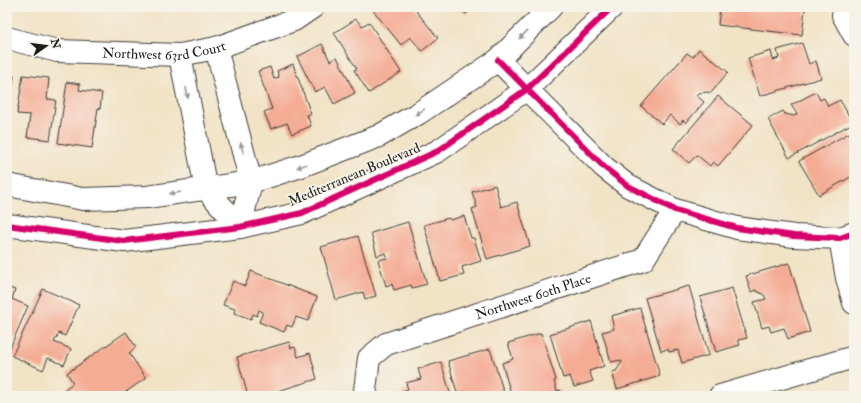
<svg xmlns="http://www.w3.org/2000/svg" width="861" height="403" viewBox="0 0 861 403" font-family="'IM FELL Double Pica',serif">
	<rect width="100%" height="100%" fill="#f7f3e8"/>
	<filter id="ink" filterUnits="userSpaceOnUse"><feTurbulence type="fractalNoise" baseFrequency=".025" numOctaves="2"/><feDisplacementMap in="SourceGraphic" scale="8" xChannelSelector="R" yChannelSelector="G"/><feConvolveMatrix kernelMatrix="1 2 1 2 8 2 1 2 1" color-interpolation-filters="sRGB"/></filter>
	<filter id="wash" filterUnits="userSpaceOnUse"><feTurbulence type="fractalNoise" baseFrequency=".012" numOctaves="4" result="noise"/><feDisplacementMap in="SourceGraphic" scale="16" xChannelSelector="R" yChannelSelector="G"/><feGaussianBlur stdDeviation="0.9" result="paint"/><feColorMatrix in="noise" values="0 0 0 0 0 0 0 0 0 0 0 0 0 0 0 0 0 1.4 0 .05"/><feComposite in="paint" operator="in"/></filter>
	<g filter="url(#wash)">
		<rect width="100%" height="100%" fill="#f1e3c6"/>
		<g id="blocks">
			<!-- building -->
			<path fill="#f4ac94" d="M375,7H407L409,9L413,7L438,38L422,51L410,37L401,45L372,9Z
				M457,7H471L466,14Z
				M720,7H792L805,9L802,35L718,25Z
				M356,19L362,26L369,22L401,72L369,93L354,70L357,69L334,33Z
				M802,43L809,64L816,61L821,78L760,96L748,58L771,51L773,60L779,58L777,50Z
				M322,44L330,61L337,57L355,93L334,104L325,87L315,92L297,57Z
				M699,49L728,72L711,93L708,92L698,93L696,95L704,102L686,123L683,120L680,124L670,115L662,124L641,106L687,53L693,57Z
				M293,64L311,114L307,115L311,126L292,134L287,123L271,129L264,112L272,109L258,71L270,67L274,79L279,77L277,71Z
				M7,75L14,76L8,108H7Z
				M23,75L49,78L47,99L56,100L50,140L27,137L30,115L17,114Z
				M67,82L80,84L79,90L102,93L100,109L98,108L92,148L58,143Z
				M816,92L820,100L824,98L828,106L840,100L853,123L789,158L768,119L783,111L785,114L794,116L797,114L791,105Z
				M718,96L753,125L718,166L713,162L710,166L697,155L689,163L673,149Z
				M849,133L854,141V175L819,195L799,161Z
				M495,185L501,207L517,202L530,246L487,259L472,209L477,207L472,192Z
				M464,216L471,238H474L481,261L462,267L464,275L440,281L424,225L449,218L450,220Z
				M408,222L427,284L412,288L411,285L394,290L392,284L386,286L378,260L387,258L386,253L377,256L371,233Z
				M358,236L376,296L365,299L363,292L336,300L321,247Z
				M789,263L810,332L788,339L784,328L771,332L769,326L762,328L754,302L766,299L764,295L755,290L751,292L746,276Z
				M251,271L317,297L308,321L296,317L292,327L287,325L284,332L259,322L263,312L259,310L257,316L253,314L251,319L234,313L235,309L223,305L233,281L245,286Z
				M689,286L709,355L682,363L678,350L669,352L668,349L661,351L645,298Z
				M7,287L15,290L12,299L28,306L7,355Z
				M732,288L747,338L738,340L740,345L716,352L700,297Z
				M43,289L79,305L65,336L59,333L54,342L71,349L64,365L48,358L43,370L12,356Z
				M640,308L660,376L617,389L612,372L616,371L622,362L621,360L611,362L602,332L614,329L611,316Z
				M591,321L604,366L589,371L593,381L574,387L570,376L563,378L550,334Z
				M126,332L136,347L129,353L146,378L120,396H70L65,389L73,383L67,373Z
				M541,333L556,380L554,381L557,391L560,390L562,396H515L514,393L511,394L502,363L513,359L508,343Z
				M289,342L291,348L295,347L298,357L310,353L317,379L261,396H248L237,357Z
				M490,349L505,396H458L448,361Z
				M441,362L451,396H403L402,391L408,389L406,383L421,379L418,369Z"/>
		</g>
	</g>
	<g filter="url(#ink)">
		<use href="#blocks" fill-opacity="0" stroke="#3c3a36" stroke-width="1"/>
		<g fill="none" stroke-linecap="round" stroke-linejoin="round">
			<!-- minor casing -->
			<g stroke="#3c3a36" stroke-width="24">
				<g id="minor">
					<path d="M847,7L843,15L854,35"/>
					<path id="s1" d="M7,38L57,51L180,55L216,48L294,20L313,7"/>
					<path d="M216,48L251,182L240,227"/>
					<path d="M180,55L206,189L240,227"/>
					<path d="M498,60L604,167L628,186L675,210L737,228L794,236L840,238L854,233"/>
					<path d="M7,185L83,199L147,197L251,182L301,166L379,136L419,113L498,60L551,7"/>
					<path d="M7,225L124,241L240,227L302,213L438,151L527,89L612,7"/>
					<path d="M840,238L847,278L854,303"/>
					<path id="s2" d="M367,396L365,390L369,358L386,344L643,260L675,210"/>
					<path d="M720,396L854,357"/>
				</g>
			</g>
			<!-- minor -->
			<use href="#minor" stroke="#fff" stroke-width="22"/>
			<!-- cycleway casing -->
			<g stroke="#f7f3e8" stroke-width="8">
				<path id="cycleway" d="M498,60L604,167L628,186L675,210L737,228L794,236L840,238L854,233
					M7,225L124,241L240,227L302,213L438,151L527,89L612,7"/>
			</g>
			<!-- cycleway -->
			<use href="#cycleway" stroke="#d6006c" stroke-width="6"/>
		</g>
		<!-- one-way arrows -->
		<defs><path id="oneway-solid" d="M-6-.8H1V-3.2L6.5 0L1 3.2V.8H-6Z"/></defs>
		<g fill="#999">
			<use href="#oneway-solid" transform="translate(523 35) rotate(136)"/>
			<use href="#oneway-solid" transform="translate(187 93) rotate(79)"/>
			<use href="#oneway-solid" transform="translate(420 112) rotate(148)"/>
			<use href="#oneway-solid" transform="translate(242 148) rotate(-104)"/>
			<use href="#oneway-solid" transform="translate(302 166) rotate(160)"/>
			<use href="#oneway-solid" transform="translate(175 193) rotate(172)"/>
		</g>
	</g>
	<g text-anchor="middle" stroke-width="3.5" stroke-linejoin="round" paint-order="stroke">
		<!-- street labels -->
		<g font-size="14" fill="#1c1c1c" stroke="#f7f3e8">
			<text dy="5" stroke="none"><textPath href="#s1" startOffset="159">Northwest 63rd Court</textPath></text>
			<text transform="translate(354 174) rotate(-23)" y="5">Mediterranean Boulevard</text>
			<text dy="5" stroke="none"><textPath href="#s2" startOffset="215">Northwest 60th Place</textPath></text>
		</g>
	</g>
	<!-- margin -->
	<rect width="861" height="403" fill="none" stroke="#f7f3e8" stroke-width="24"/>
	<!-- north arrow -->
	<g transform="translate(46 46) rotate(76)" stroke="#f7f3e8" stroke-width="3" paint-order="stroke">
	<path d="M0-3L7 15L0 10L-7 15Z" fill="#1c1c1c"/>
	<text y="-6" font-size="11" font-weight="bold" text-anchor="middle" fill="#1c1c1c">N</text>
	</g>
</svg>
